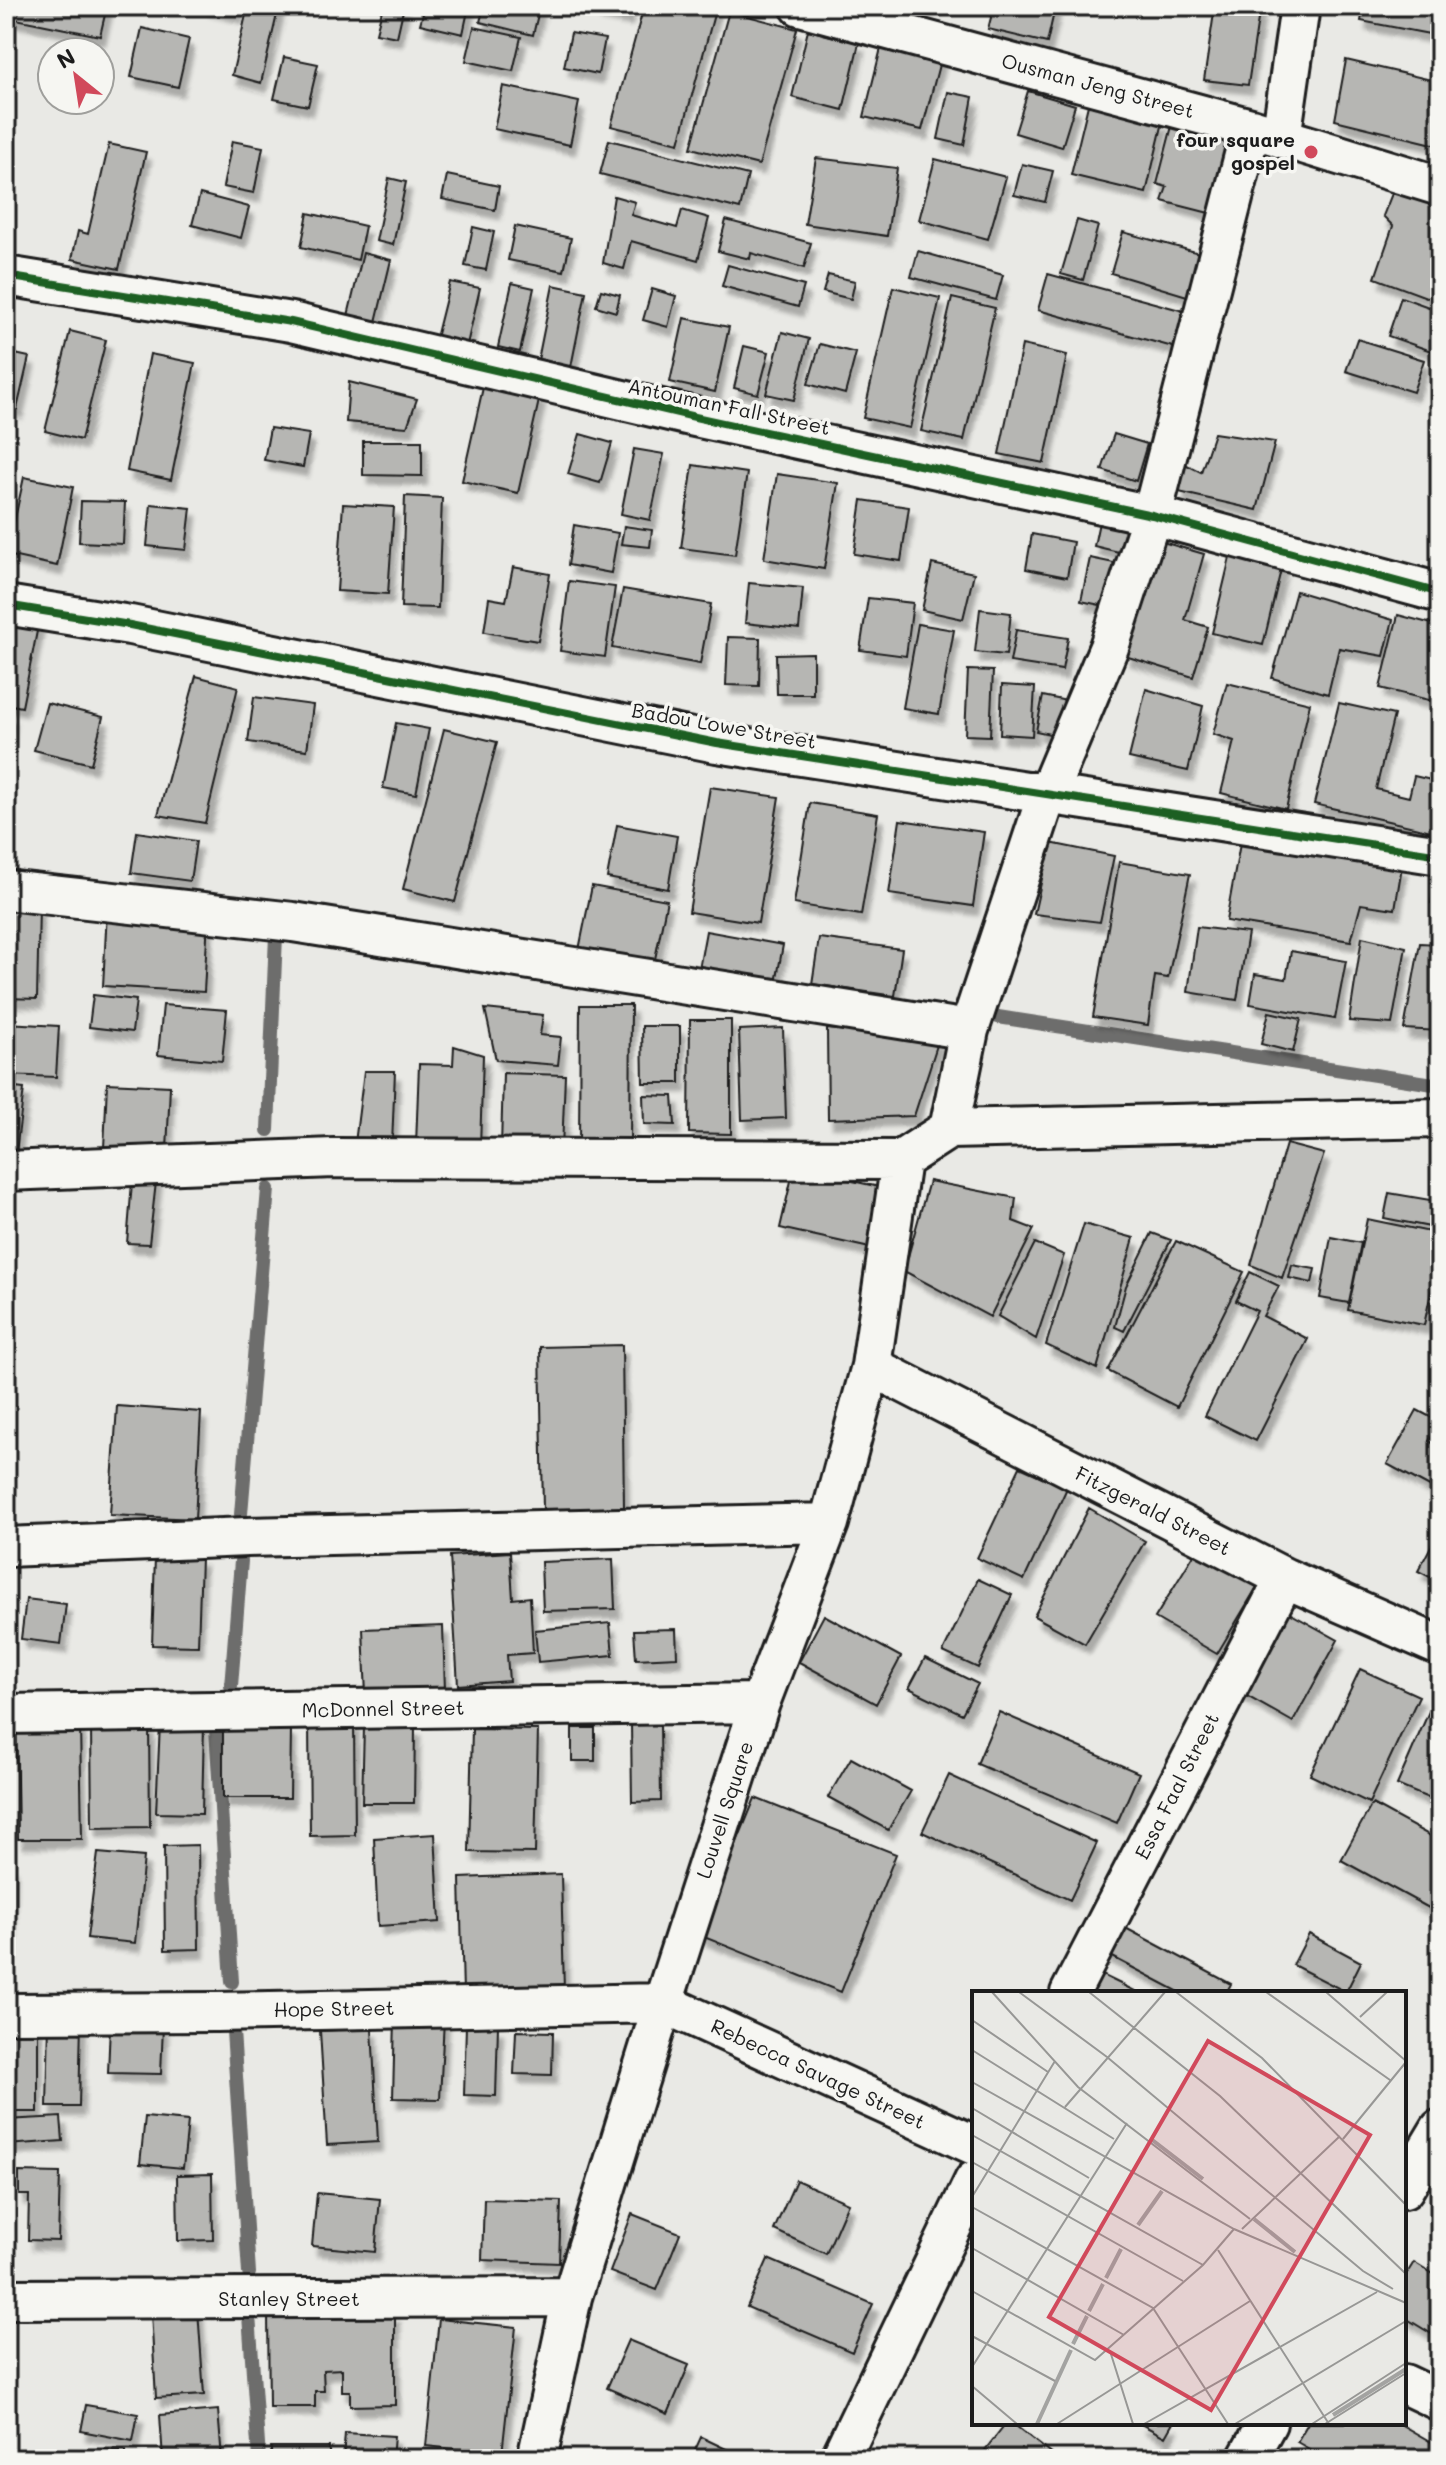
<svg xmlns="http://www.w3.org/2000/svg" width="1446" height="2465" viewBox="0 0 1446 2465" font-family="Mali,sans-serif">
	<defs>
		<filter id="shadow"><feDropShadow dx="5" dy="9" stdDeviation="2" flood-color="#0004"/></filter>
	</defs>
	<rect width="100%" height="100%" fill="#e9e9e5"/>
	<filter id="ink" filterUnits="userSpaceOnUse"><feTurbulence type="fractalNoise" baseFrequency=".0125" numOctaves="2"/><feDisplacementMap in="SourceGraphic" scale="16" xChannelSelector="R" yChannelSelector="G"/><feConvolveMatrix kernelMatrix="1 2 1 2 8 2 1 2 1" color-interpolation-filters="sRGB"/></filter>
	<g filter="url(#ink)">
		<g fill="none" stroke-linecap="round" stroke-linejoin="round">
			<!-- stream -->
			<path stroke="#6d6d6c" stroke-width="14" d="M998,1017L1440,1085
				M268,1130L276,935
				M241,1514L268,1189
				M231,1686L241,1561
				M216,1729L232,1982
				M233,2031L249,2273
				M249,2315L259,2459"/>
		</g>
		<!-- building -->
		<path fill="#b6b6b3" stroke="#1c1c1c" stroke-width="2" filter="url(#shadow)" d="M6,6H107L100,36L6,17Z
			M203,6H239L237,14Z
			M248,6H279L261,83L232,75Z
			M383,6H404L397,37L376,33Z
			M425,6H469L463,34L420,24Z
			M484,6H540L533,35L480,22Z
			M597,6H630L627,16L596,10Z
			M644,6L716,7L679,143L611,126Z
			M994,6H1047L1055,8L1047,43L988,29Z
			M1215,6H1260L1248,85L1204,80Z
			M1364,6H1440V36L1361,21Z
			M729,11L797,29L759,165L691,148Z
			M474,27L521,37L513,71L466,61Z
			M142,28L189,39L178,87L131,77Z
			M808,30L859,43L843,110L792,97Z
			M571,33L605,39L598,74L564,67Z
			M882,44L941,57L922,130L864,117Z
			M284,57L318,64L308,106L274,99Z
			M1346,60L1440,82V133L1437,145L1335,120Z
			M503,86L579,102L570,145L494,129Z
			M1028,91L1075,105L1062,147L1015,133Z
			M948,92L973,97L964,145L938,139Z
			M1088,105L1163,122L1146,193L1071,175Z
			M1173,122L1237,139L1217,215L1162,201L1167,187L1157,184Z
			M609,140L748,175L740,209L600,174Z
			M232,141L263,147L254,193L223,187Z
			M109,144L146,152L119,269L72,259L78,231L88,234Z
			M816,158L897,168L887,236L805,224Z
			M935,159L1006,177L988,239L919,220Z
			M1022,164L1053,171L1045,202L1014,195Z
			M447,175L499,186L495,210L442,199Z
			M389,178L406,182L393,245L376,241Z
			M1393,191L1440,204V292L1437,301L1375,278L1393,226L1383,216Z
			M200,194L249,207L241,238L192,225Z
			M614,196L635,202L631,215L677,228L682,210L709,218L698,260L631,241L624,269L603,263Z
			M308,213L365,226L358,260L301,247Z
			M726,220L811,243L804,268L751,253L750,259L718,251Z
			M1077,220L1098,226L1083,280L1061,274Z
			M515,226L571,238L564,271L508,260Z
			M473,227L494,232L486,270L465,266Z
			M1123,232L1199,253L1187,296L1111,273Z
			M918,251L1003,275L996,300L911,277Z
			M363,253L391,260L375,326L347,320Z
			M728,265L804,286L798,307L722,286Z
			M1048,274L1191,313L1180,349L1038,310Z
			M828,275L855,281L851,299L823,292Z
			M450,282L480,288L466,349L435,342Z
			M512,283L534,288L520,352L498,347Z
			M553,285L586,292L571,367L538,360Z
			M893,287L940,298L910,428L863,418Z
			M652,289L676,296L668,327L643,320Z
			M601,290L620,295L616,312L596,306Z
			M1401,297L1440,311V354L1388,336Z
			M952,298L995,308L964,440L921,431Z
			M684,318L729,327L715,392L670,382Z
			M70,331L106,340L81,440L45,431Z
			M782,332L809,339L794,400L766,394Z
			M1357,339L1424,360L1413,392L1346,371Z
			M820,344L856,353L845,394L808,384Z
			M1022,345L1067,355L1044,463L999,454Z
			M744,346L769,352L758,394L734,388Z
			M6,352L29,357L17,409L6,406Z
			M150,354L195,363L171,480L127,471Z
			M349,382L417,399L407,427L346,422Z
			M484,383L540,396L518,493L462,481Z
			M270,428L309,434L303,467L264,460Z
			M1214,433L1275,442L1257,510L1179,492L1185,464L1201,472Z
			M580,434L612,443L600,483L568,474Z
			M1114,434L1147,444L1136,481L1102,470Z
			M363,441H422V476L363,475Z
			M634,449L664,454L650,520L621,514Z
			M693,465L747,473L735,555L681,548Z
			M777,474L838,483L824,569L764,559Z
			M24,477L73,487L57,566L7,555Z
			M405,496L442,498L438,608L401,607Z
			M862,500L909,507L901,561L854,554Z
			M81,501L125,502L123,544L79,542Z
			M151,504L191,508L186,550L147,546Z
			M343,504L394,507L388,594L337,591Z
			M1099,522L1132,530L1127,554L1094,546Z
			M574,525L618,533L611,573L568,565Z
			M624,526L652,530L650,547L621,544Z
			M1032,534L1073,542L1067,577L1026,569Z
			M1159,541L1204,554L1185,620L1208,627L1193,677L1125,656Z
			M1233,545L1284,557L1263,645L1212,633Z
			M1090,558L1114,563L1105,606L1081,601Z
			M932,564L974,573L963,619L922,610Z
			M513,567L550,574L538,641L484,632L489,598L506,601Z
			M569,581L615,587L605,657L560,651Z
			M749,583L803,588L799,629L745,623Z
			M623,589L711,604L700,664L612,648Z
			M1296,591L1393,620L1384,656L1339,648L1328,694L1272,678Z
			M868,598L913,603L906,656L860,650Z
			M980,609L1011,613L1006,655L975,652Z
			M6,613L39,621L22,707L6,704Z
			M1398,615L1440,626V691L1437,702L1380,688Z
			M918,624L954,630L939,714L903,708Z
			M1016,630L1068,638L1062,670L1010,662Z
			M728,637L760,638L759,686L726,685Z
			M813,653V694H777L776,654Z
			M968,670L993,671L990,736L965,735Z
			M196,676L238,687L205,823L158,815Z
			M1227,683L1310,703L1286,809L1221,793L1234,741L1213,734Z
			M1002,685L1035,687L1032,736L1000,734Z
			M1146,689L1203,706L1188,771L1129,758Z
			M1043,696L1076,703L1068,738L1036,731Z
			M254,697L313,705L307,750L248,742Z
			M47,703L103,717L91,764L34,750Z
			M1339,703L1394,715L1376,789L1409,797L1414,776L1440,782V833L1314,804Z
			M6,714L11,715L8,743H6Z
			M396,723L429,729L416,794L383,788Z
			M444,729L497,742L455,902L403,889Z
			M710,787L779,797L758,923L689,912Z
			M810,803L878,814L861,915L794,904Z
			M900,820L984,832L973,906L889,894Z
			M617,825L677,836L668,889L607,878Z
			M137,832L196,841L190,881L131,873Z
			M1241,838L1402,866L1395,909L1361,904L1351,941L1226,921Z
			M1050,843L1114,856L1100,922L1034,914Z
			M1119,862L1190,874L1168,978L1155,976L1148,1025L1093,1017Z
			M1437,868L1440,869V906L1431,903Z
			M592,886L667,900L654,964L579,950Z
			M6,906H39L37,999L6,998Z
			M107,911L208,918L204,992L103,986Z
			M1197,927L1248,933L1237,1000L1188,992Z
			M706,931L783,945L776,983L699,969Z
			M1362,937L1406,947L1392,1024L1349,1021Z
			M1440,937V1031L1404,1029L1420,943L1439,944Z
			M819,938L902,949L895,996L812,984Z
			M1291,951L1346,961L1335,1019L1250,1004L1255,974L1286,979Z
			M93,995L136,1000L132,1032L89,1027Z
			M163,1005L227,1010L222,1061L158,1055Z
			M580,1005H631L630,1144L579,1143Z
			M485,1009L543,1015L540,1035L561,1037L558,1065L496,1060Z
			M1269,1012L1301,1019L1293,1052L1261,1044Z
			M690,1020H731V1134L689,1133Z
			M6,1023L59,1026L56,1077L6,1075Z
			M642,1026H680V1083H643Z
			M783,1028L786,1118L742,1120L739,1030Z
			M827,1029L939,1039L914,1116L828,1119Z
			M454,1046L483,1055L480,1147L416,1145L419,1064L453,1065Z
			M364,1071H395L392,1145L355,1143Z
			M503,1073L565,1075L562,1149L501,1148Z
			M107,1083L170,1086L167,1150L104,1148Z
			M6,1087L24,1089L16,1152L6,1151Z
			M643,1095L673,1096L675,1125L644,1124Z
			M1286,1144L1324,1154L1282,1278L1251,1265Z
			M794,1168L884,1188L870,1248L780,1228Z
			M133,1170L157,1173L149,1244L127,1243Z
			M929,1181L1016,1198L1013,1221L1034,1229L990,1317L904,1271Z
			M1389,1193L1436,1201L1430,1227L1384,1218Z
			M1367,1219L1440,1234V1250L1424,1325L1348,1310Z
			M1084,1224L1134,1238L1097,1369L1046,1345Z
			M1152,1233L1171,1240L1124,1331L1115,1327L1126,1286Z
			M1331,1237L1361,1243L1349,1303L1320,1298Z
			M1176,1241L1244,1272L1177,1407L1108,1371Z
			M1035,1243L1064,1255L1036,1339L998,1316Z
			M1292,1265L1315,1269L1312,1283L1289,1278Z
			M1250,1272L1279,1286L1263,1316L1308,1339L1256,1441L1205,1416L1257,1311L1236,1301Z
			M622,1345L624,1508L543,1510L540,1347Z
			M117,1406L201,1412L195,1519L110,1515Z
			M1417,1410L1440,1422L1429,1441L1440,1447L1439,1492L1387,1464Z
			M1020,1467L1067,1488L1024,1580L977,1558Z
			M1089,1508L1145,1541L1085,1644L1034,1616Z
			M1440,1529V1582L1418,1571Z
			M1196,1551L1257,1587L1217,1654L1155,1618Z
			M510,1552L513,1599L530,1597L533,1653L507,1655L509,1681L458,1685L450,1556Z
			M155,1557L201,1558L198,1646L152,1645Z
			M613,1559L615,1609L543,1611L541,1562Z
			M978,1579L1012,1595L978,1668L943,1652Z
			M26,1599L66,1604L61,1644L21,1639Z
			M1284,1610L1338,1640L1293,1722L1238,1691Z
			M824,1615L901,1657L876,1704L799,1662Z
			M610,1623L613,1655L538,1662L535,1630Z
			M443,1626L445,1691L366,1695L363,1629Z
			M676,1629L677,1657L636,1659L634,1630Z
			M925,1658L978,1684L962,1714L909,1688Z
			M1360,1669L1419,1696L1369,1803L1310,1775Z
			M1440,1686V1803L1397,1785Z
			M999,1712L1139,1773L1117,1823L977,1764Z
			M354,1720L355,1835L310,1836L309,1721Z
			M80,1723L82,1839H18L16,1724Z
			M160,1723L204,1724L202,1814L156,1813Z
			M631,1723H660L661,1801L632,1802Z
			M149,1726L150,1827L92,1828L91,1727Z
			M364,1726L415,1727L414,1803H362Z
			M572,1728H595V1761H572Z
			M223,1729H291L290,1798H223Z
			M472,1729L538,1730L535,1853L469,1852Z
			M851,1758L911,1791L888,1830L828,1797Z
			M949,1775L1097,1843L1070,1900L922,1832Z
			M755,1798L896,1854L841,1992L699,1935Z
			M1372,1804L1440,1841V1914L1341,1860Z
			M435,1834L440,1922L378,1926L374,1838Z
			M198,1845L199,1949L165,1950L164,1846Z
			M98,1853L144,1857L135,1943L87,1938Z
			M6,1864H12L10,1953H6Z
			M561,1874L564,1990L463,1993L460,1878Z
			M1118,1924L1231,1984L1226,1993H1181L1103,1952Z
			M1309,1934L1361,1962L1346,1992L1293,1965Z
			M1100,1974L1139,1993H1090Z
			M395,2018L444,2019L440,2099L393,2098Z
			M49,2021L81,2022L79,2107H47Z
			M6,2024H38V2112H6Z
			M110,2025L163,2026L161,2074L108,2073Z
			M466,2025L498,2026L496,2096L464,2095Z
			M372,2028L378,2142L327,2145L320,2031Z
			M516,2031L553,2032L552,2075L514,2074Z
			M61,2117L63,2141L6,2145V2120Z
			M145,2117L188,2121L183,2168L140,2164Z
			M19,2172L60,2173L58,2241L28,2240L29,2195H19Z
			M212,2174L213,2240L178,2241L177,2175Z
			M796,2180L848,2203L826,2254L774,2230Z
			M317,2193L380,2199L375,2252L312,2246Z
			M484,2199L561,2201L559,2263L482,2260Z
			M632,2214L680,2233L657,2290L610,2272Z
			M768,2259L873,2304L852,2352L747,2307Z
			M1414,2262L1440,2278V2339L1404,2317V2278Z
			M198,2310L204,2395L156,2398L151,2313Z
			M395,2314V2405L350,2406V2391H342V2369L323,2370L324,2391H315V2407H269L268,2315Z
			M439,2319L516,2327L502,2454L426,2446Z
			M628,2340L689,2365L668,2414L607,2388Z
			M86,2405L138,2414L133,2441L81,2431Z
			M218,2410L222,2459H163L160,2415Z
			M1006,2423H1012L1058,2459H978Z
			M1139,2423H1173L1165,2437Z
			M1308,2423H1398L1440,2447V2458L1327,2459L1297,2442Z
			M345,2433L394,2436L392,2459H343Z
			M701,2437L747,2459H691Z
			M271,2447H329V2459H271Z
			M71,2450H126V2459H71Z"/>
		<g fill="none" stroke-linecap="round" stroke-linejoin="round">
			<!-- minor casing -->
			<g stroke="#1c1c1c" stroke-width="44">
				<path id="minor" d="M800,6L1251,128L1440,186
					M1281,138L1300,6
					M6,276L291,322L695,417L1152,515L1440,593
					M6,605L130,625L717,743L1440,855
					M6,890L293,922L969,1030
					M949,1129L969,1030L1047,795L1109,647L1152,515L1251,128
					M6,1171L334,1158L901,1160L949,1129L1440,1118
					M871,1366L1285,1578L1440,1646
					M6,1547L247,1537L829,1523
					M6,1714L760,1703
					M1070,1993L1285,1578
					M6,2013L216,2012L663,2003L974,2145
					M1404,2189L1440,2129
					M6,2299L572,2297
					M1404,2384L1440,2401
					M537,2459L572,2297L663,2003L760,1703L829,1523L871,1366L901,1160
					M840,2459L974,2181
					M1247,2459L1267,2423"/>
			</g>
			<!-- minor -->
			<use href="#minor" stroke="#f6f6f2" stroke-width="38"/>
			<!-- cycleway casing -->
			<g stroke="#f6f6f2" stroke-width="13">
				<path id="cycleway" d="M6,276L291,322L695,417L1152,515L1440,593
					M6,605L130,625L717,743L1440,855"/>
			</g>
			<!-- cycleway -->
			<use href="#cycleway" stroke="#1b5e20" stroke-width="8"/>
		</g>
	</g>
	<!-- markers -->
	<circle fill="#d1495b" stroke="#f6f6f2" stroke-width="3" cx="1311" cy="152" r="8"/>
	<g text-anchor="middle" stroke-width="7" stroke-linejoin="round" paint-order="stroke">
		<!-- street labels -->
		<g font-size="20" fill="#1c1c1c" stroke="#f6f6f2">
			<text transform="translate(1098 86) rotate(15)" y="7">Ousman Jeng Street</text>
			<text transform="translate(729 407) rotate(12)" y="7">Antouman Fall Street</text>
			<text transform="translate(724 726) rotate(10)" y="7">Badou Lowe Street</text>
			<text transform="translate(1153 1511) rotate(27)" y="7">Fitzgerald Street</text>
			<text transform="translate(383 1709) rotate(-1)" y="7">McDonnel Street</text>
			<text transform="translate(1177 1786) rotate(-63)" y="7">Essa Faal Street</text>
			<text transform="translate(725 1810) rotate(-72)" y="7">Louvell Square</text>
			<text transform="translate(334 2009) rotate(-1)" y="7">Hope Street</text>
			<text transform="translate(818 2074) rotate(25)" y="7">Rebecca Savage Street</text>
			<text x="289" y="2306">Stanley Street</text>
		</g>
		<!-- poi labels -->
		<g font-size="20" font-weight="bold" fill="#1c1c1c" stroke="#f6f6f2" text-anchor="end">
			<text x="1295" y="147">four square<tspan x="1295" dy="23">gospel</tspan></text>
		</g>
	</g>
	<!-- overview -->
	<g transform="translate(972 1991)">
		<rect width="434" height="434" fill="#e9e9e5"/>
		<path fill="none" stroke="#a3a3a1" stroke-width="4" d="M179,148L231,188M282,228L323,261M166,234L190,200M134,287L149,258M117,320L131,293M101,353L115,325M361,424L434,378M65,433L99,359"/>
		<path fill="none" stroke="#979795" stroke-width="2" d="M20,1L106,96L278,228M47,1L135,66L391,280L421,298M117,1L248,105L434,283M204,1L290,67L434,214M294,1L418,89M354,1L434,70M388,26L415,1M0,29L76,81M0,59L142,148M0,91L262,238L434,312M93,116L193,1M0,117L117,187M0,144L231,274M371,148L434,71M0,171L211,290M0,206L83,70M0,216L181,317L256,433M270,238L368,145M0,257L152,344M246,259L357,433M0,300L123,369L231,274L262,238M0,345L83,390M138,360L161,433M0,376L155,132M0,395L45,433M85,433L278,310M172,433L405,301M263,433L434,330M340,433L434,372M353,433L434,382"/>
		<path fill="#d1495b" fill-opacity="0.15" stroke="#d1495b" stroke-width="4" d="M236,50L398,144L239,419L77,326Z"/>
		<rect width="434" height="434" fill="none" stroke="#1c1c1c" stroke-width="4"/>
	</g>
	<!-- margin -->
	<rect width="1446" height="2465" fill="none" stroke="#f6f6f2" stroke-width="32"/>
	<rect x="16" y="16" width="1414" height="2433" fill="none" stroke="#1c1c1c" stroke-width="3" filter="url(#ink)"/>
	<!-- north arrow -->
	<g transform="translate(76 76) rotate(330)"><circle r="38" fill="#f6f6f2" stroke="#9f9f9c" stroke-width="2"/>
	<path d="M0-6L14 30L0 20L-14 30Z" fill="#d1495b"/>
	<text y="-12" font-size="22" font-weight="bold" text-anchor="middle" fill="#1c1c1c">N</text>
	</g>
</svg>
